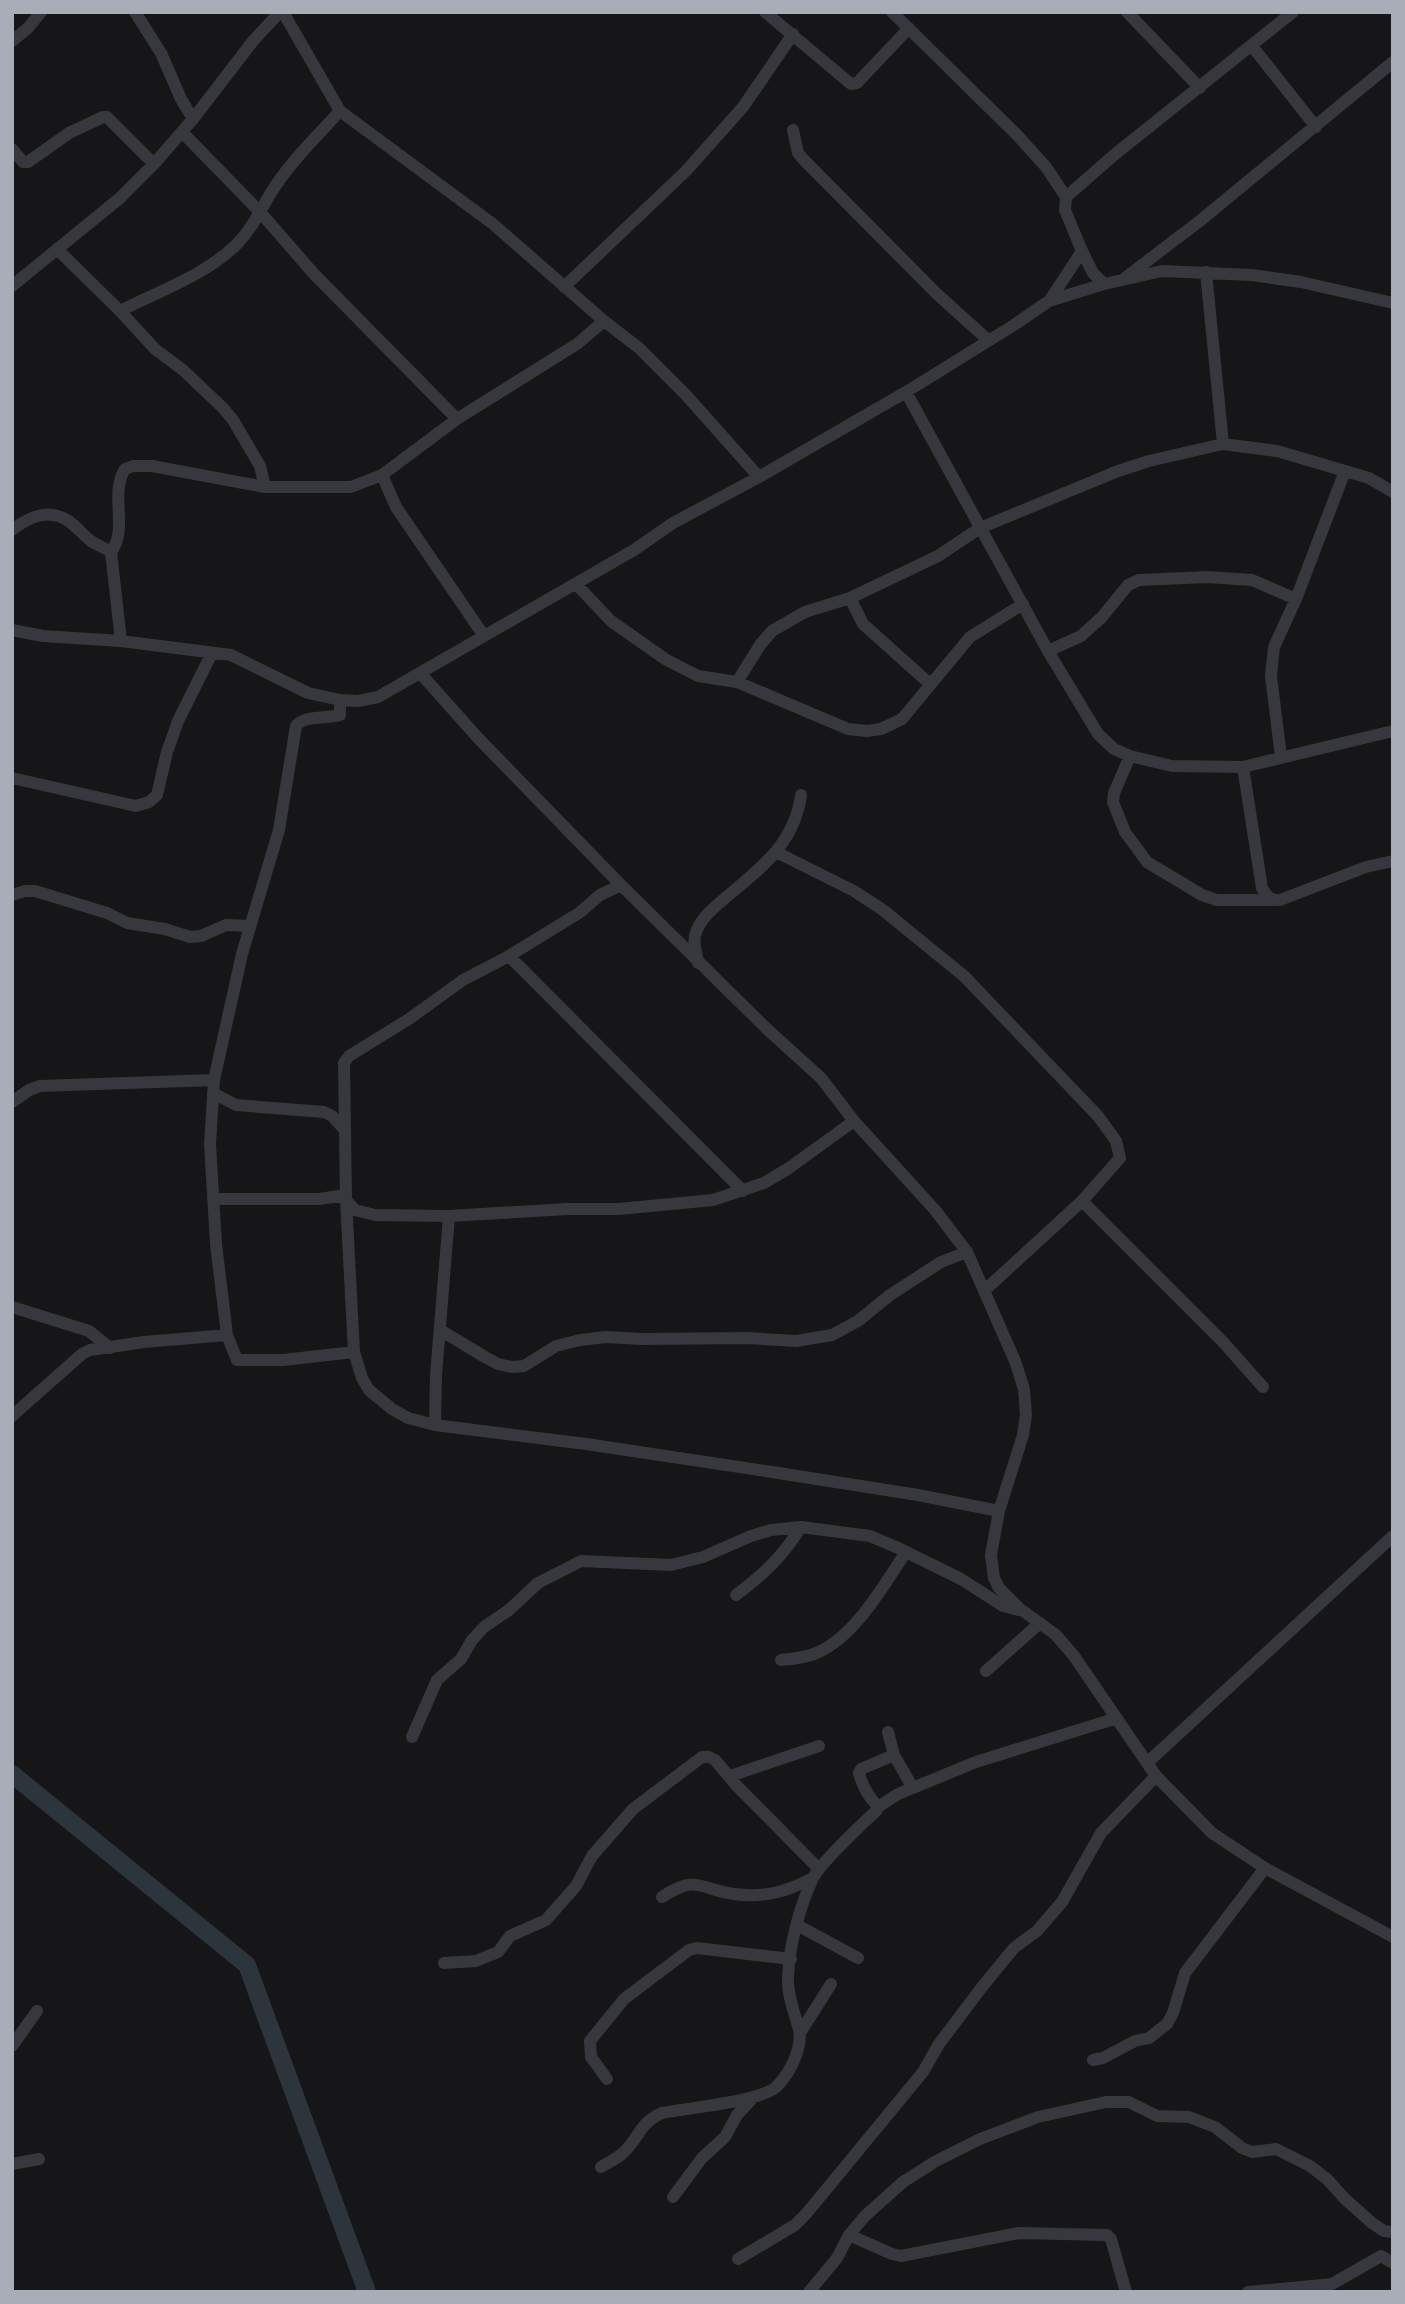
<svg xmlns="http://www.w3.org/2000/svg" width="1405" height="2304" viewBox="0 0 1405 2304" font-family="Manrope,sans-serif">
	<rect width="100%" height="100%" fill="#161618"/>
	<g fill="none" stroke-linecap="round" stroke-linejoin="round">
		<!-- river -->
		<path stroke="#2c353c" stroke-width="18" d="M12,1774L247,1965L367,2292"/>
		<!-- minor -->
		<path stroke="#37383d" stroke-width="12" d="M135,12L161,53L181,99L193,119
			M283,12L340,111L493,224L604,321L639,348L686,395L759,477
			M765,12L851,84L857,83L909,28
			M892,12L1018,136L1046,167L1066,197L1065,210L1082,251L1093,273L1104,284
			M1127,12L1200,88
			M12,41L28,28L41,12
			M1252,46L1316,127
			M793,130L798,153L803,159L937,294L988,340
			M182,132L260,212L314,274L457,419
			M12,149L23,162H28L69,133L103,117H107L154,164
			M1066,197L1114,155L1293,12
			M57,249L120,311L155,349L183,370L223,408L233,420L260,466L265,487
			M1206,272L1223,444
			M1125,278L1201,220L1393,62
			M12,286L120,198L154,164L193,119L253,41L280,12
			M564,287L686,171L743,107L793,34
			M1050,300L1082,251
			M120,311C159,291 206,275 237,244C254,227 263,204 276,185C294,158 318,135 340,111
			M906,392L1048,651L1098,734L1114,749L1130,756L1172,766L1243,767L1393,731
			M382,475L396,507L484,636
			M12,530C29,517 49,507 70,522C77,527 83,535 91,541C97,545 105,548 111,552L121,641
			M111,552C129,529 109,494 125,469L133,466H152L265,487H351L382,475L457,419L577,344L604,321
			M576,584L611,621L665,659L698,676L737,682L848,729L867,731L881,729L902,719L970,637L1023,604
			M850,598L863,624L930,684
			M12,630L43,636L121,641L231,655L308,693L340,700L358,701L378,697L634,550L673,523L759,477L906,392L1014,325L1049,301L1104,284L1162,271L1252,275L1301,282L1393,303
			M1048,651L1081,636L1102,617L1128,585L1139,580L1207,577L1252,580L1296,599
			M421,674L478,738L621,885L768,1030L821,1078L854,1121L935,1210L967,1252L1015,1361L1024,1389L1026,1415L1023,1435L999,1511L991,1555L994,1578L999,1588L1020,1609
			M737,682L760,645L772,631L805,612L850,598L938,556L980,528L1118,471L1149,461L1223,444L1277,451L1369,478L1393,492
			M340,700V715C326,719 304,715 296,726L279,830L242,954L214,1080L210,1144L216,1244L227,1335L237,1360H283L354,1352
			M1130,756L1114,793L1113,802L1125,832L1147,862L1202,895L1217,900H1272
			M1281,757L1271,676L1274,647L1296,599L1345,471
			M1243,767L1262,888C1267,897 1270,900 1280,900L1366,867L1393,861
			M12,778L136,806L149,802L157,795L167,752L178,721L212,653
			M776,852L854,891L883,910L916,937L964,976L1098,1116L1116,1141L1120,1158L1082,1201
			M621,885L600,895L579,913L509,956L463,980L409,1019L349,1056L344,1063L346,1200L354,1352L362,1378L369,1390L392,1409L408,1418L435,1425L586,1444L772,1472L918,1495L999,1511
			M12,895L25,891H35L107,913L127,923L165,929L190,937L201,936L226,925L250,926
			M509,956L743,1191
			M698,963C697,954 693,944 695,936C699,918 717,905 730,894C764,866 795,841 801,795
			M213,1093L236,1105L324,1112L332,1116L343,1128
			M12,1102L29,1090L40,1086L214,1080
			M213,1199H319L346,1195
			M346,1200L355,1210L375,1215L449,1216L567,1209H619L713,1200L764,1183L789,1168L854,1121
			M985,1290L1082,1201L1223,1342L1263,1387
			M12,1307L89,1331L110,1348
			M440,1330L485,1357L498,1364L512,1367L524,1366L556,1346L580,1340L606,1337L642,1339L747,1338L796,1341L832,1335L858,1321L890,1295L941,1262L967,1252
			M12,1416L82,1354L90,1350L144,1342L227,1335
			M435,1425L436,1375L449,1216
			M736,1595C764,1574 782,1557 801,1527
			M781,1660C792,1659 803,1658 814,1654C854,1639 883,1586 906,1552
			M986,1671L1040,1623
			M888,1732L894,1755L913,1788
			M412,1737L437,1680L461,1659L472,1640L484,1627L509,1610L538,1583L581,1561L671,1565L703,1557L751,1536L771,1530L801,1527L870,1536L896,1547L961,1579L1003,1606L1023,1611L1056,1635L1074,1656L1156,1776L1212,1833L1265,1868L1393,1937
			M1147,1763L1393,1536
			M730,1776L819,1746
			M878,1807C869,1797 862,1786 859,1773L861,1769L894,1755
			M662,1897C697,1874 699,1889 734,1894C764,1898 786,1892 813,1878
			M797,1925L858,1958
			M444,1963L476,1961L498,1952L510,1936L546,1920L576,1886L592,1856L633,1809L702,1757H709L715,1760L737,1786L819,1869
			M800,2033L831,1984
			M12,2046L37,2011
			M1093,2060L1103,2058L1135,2041L1149,2038L1167,2024L1173,2013L1185,1973L1265,1868
			M607,2079L591,2057L590,2041L624,1999L689,1950L697,1948L791,1959
			M12,2164L39,2159
			M601,2167C609,2162 618,2158 624,2152C641,2136 638,2124 662,2113C687,2108 759,2102 776,2087C789,2075 803,2048 799,2030C795,2013 787,1996 788,1978C789,1946 799,1909 812,1880C819,1864 862,1824 877,1810L878,1807L898,1794L976,1762L1117,1718
			M673,2197L702,2158L725,2137L737,2115L754,2097
			M849,2235L892,2254L901,2256L1019,2233L1107,2235L1111,2239L1126,2292
			M738,2259L795,2225L806,2214L923,2072L939,2044L982,1987L1014,1948L1037,1931L1062,1902L1101,1833L1156,1776
			M809,2292L837,2258L849,2235L865,2216L903,2182L936,2161L980,2139L1038,2117L1106,2102H1129L1157,2116L1189,2117L1215,2127L1242,2148L1252,2152L1276,2149L1310,2166L1327,2179L1345,2199L1372,2223L1384,2231L1393,2232
			M1248,2292L1332,2284L1381,2256L1393,2263"/>
	</g>
	<!-- border -->
	<rect width="1405" height="2304" fill="none" stroke="#a8adb8" stroke-width="28"/>
</svg>
